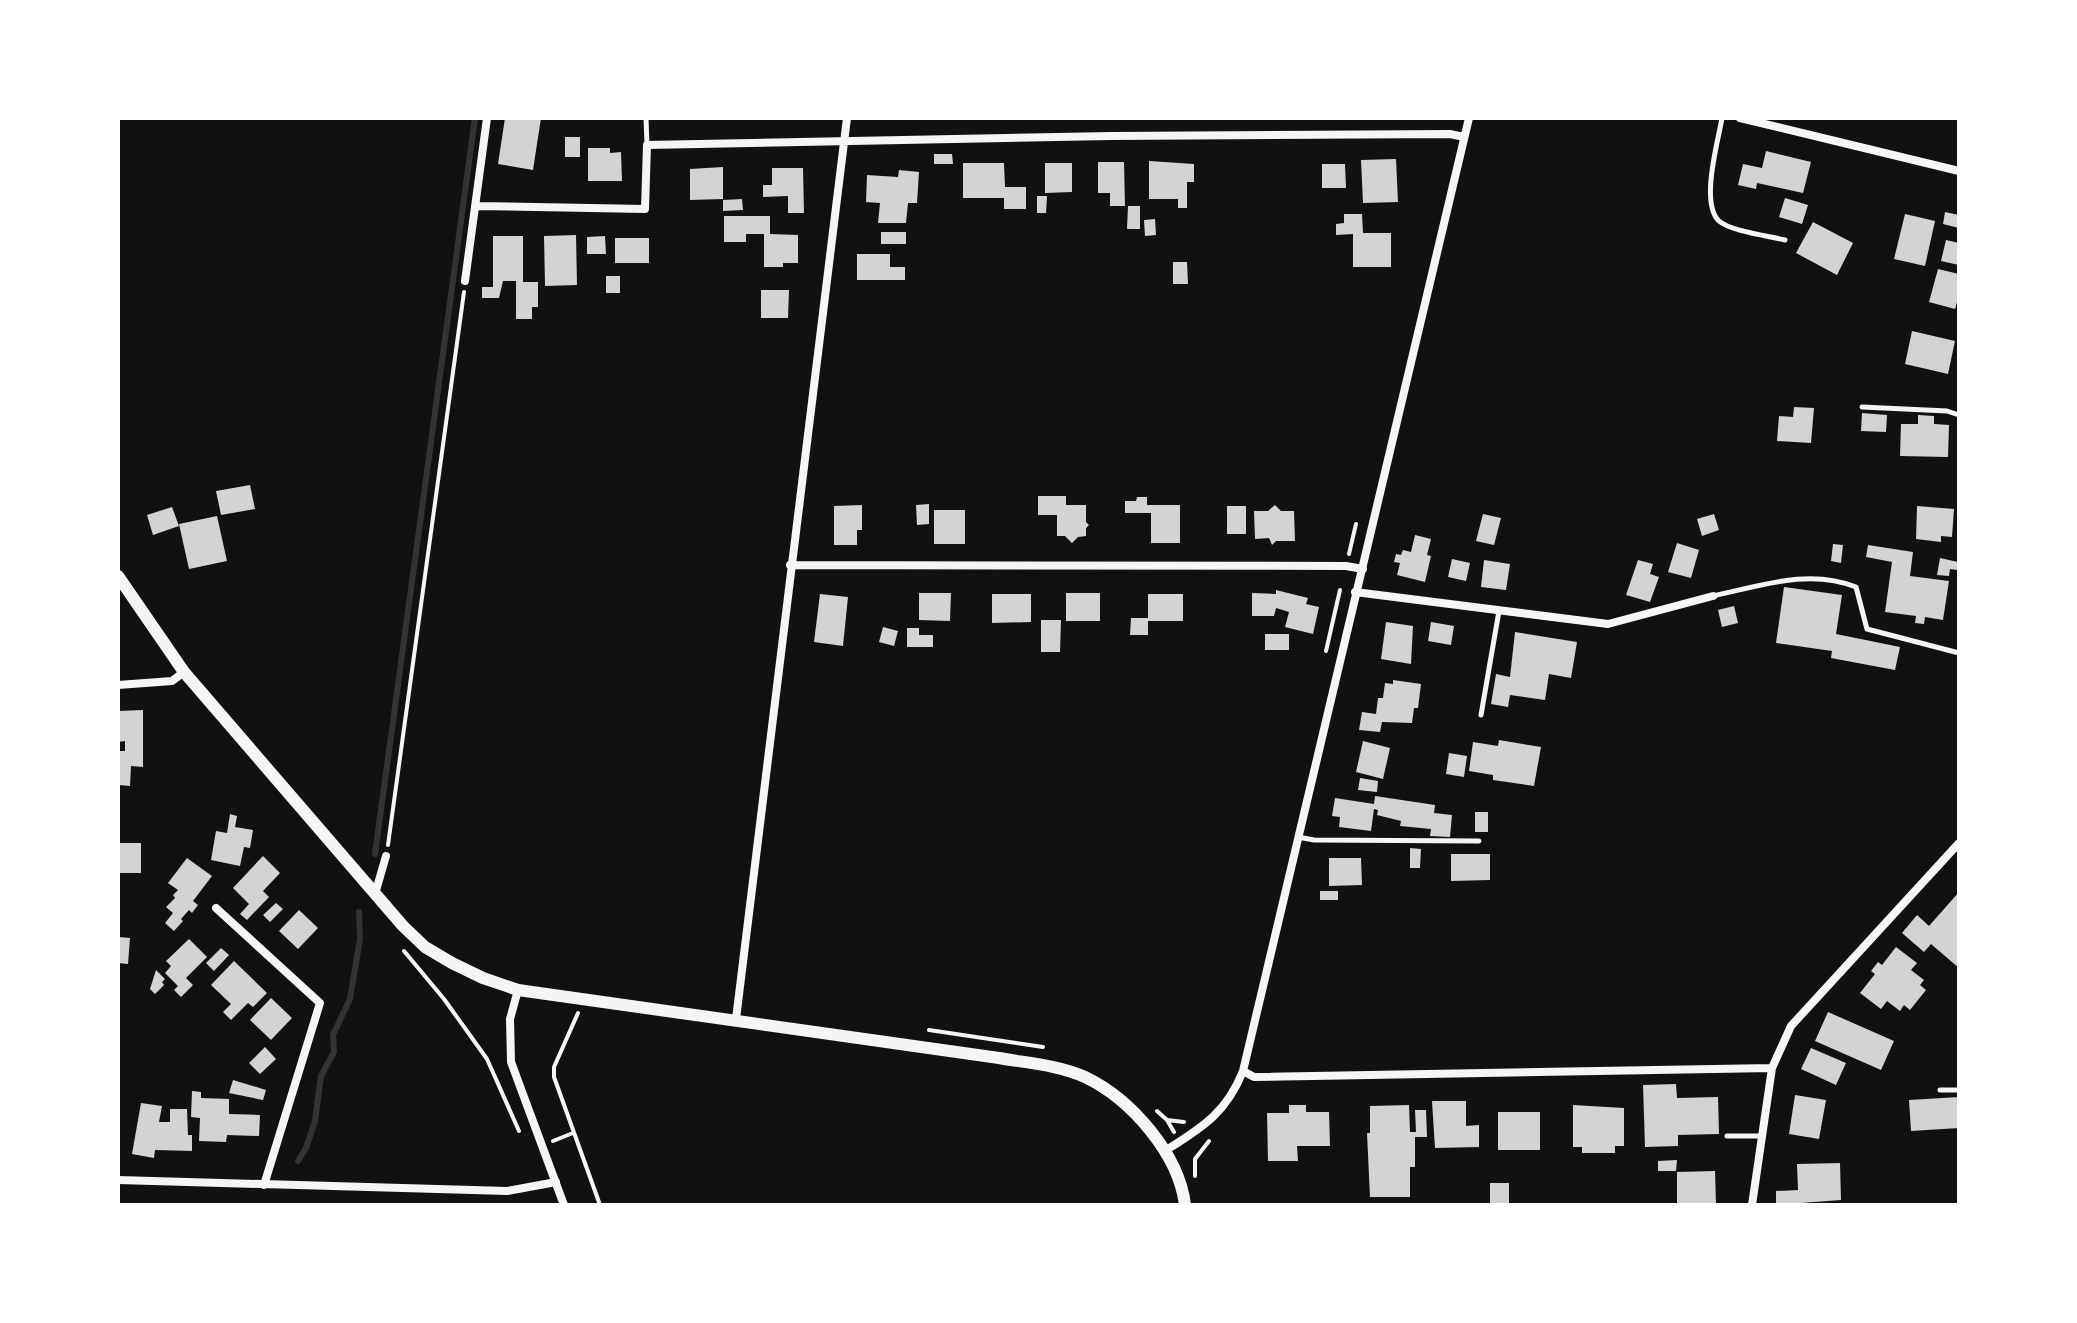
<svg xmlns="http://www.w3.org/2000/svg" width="2077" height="1323" viewBox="0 0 2077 1323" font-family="Overpass,sans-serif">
	<rect width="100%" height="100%" fill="#111"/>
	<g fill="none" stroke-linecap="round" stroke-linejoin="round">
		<!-- stream -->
		<path stroke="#333" stroke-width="6" d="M375,854L475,118
			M298,1161L306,1148L315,1121L321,1076L334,1052L333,1035L350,999L360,939L359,912"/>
	</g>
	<!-- building -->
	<path fill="#d3d3d3" d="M505,118H541L533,170L498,164Z
		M565,137H580V157H565Z
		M588,148H610V153L621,152L622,181H588Z
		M1766,151L1811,162L1803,193L1757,183L1756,189L1738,185L1743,164L1762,168Z
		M934,154H952L953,164H934Z
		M1396,159L1398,202L1363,203L1361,160Z
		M1149,161L1194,164V182H1187V208H1178V199H1149Z
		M1098,162H1124L1125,206H1110V193H1098Z
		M963,163H1004L1005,187H1026V209H1004V198H963Z
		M1045,163H1072V192L1045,193Z
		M1322,164H1345L1346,188H1322Z
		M723,167V199L690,200V169Z
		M772,168H803L804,213H788V196L763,197V185H772Z
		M899,170L919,172L917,203H908L906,223H878L880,203L866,202L867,175L898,177Z
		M1037,196H1047L1046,213H1037Z
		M1785,198L1808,205L1802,224L1779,217Z
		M742,199L743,210L723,211V200Z
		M1128,206H1140V229H1127Z
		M1945,212L1959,215V228L1943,224Z
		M1344,214H1362L1363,233H1391V267H1353V234L1336,235V224L1344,223Z
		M1905,214L1935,221L1925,266L1894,259Z
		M724,216H770V234L798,235V263H783V267H764V234H746V242H724Z
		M1155,219L1156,235L1145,236L1144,220Z
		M1813,222L1853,243L1837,275L1796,253Z
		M881,232H906V244H881Z
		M576,235L577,285L545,286L544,236Z
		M493,236H523V282H538V307H532V319H516V281H503L499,298H482V287H493Z
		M605,236L606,254H587V237Z
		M615,238H649V263H615Z
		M1946,240L1959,243V265L1941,261Z
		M857,254H890V267H905V280H857Z
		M1173,262H1187L1188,284H1173Z
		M1938,269L1959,274V296L1955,309L1929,302Z
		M606,276H620V293H606Z
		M761,290H789L788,318H761Z
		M1912,331L1955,341L1948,374L1905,364Z
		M1794,407L1814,408L1811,443L1777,441L1779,416L1793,417Z
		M1862,413L1887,415L1886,432L1861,431Z
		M1918,415L1934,416V424L1949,425L1948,457L1900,456L1901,424H1918Z
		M250,485L255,509L221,515L216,491Z
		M1038,496H1066V505H1086V522L1089,525L1086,528V536L1078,537L1072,543L1065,536H1057V515H1038Z
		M1137,497H1147V505H1180V543H1151V513H1125V501H1136Z
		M929,504V524L917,525L916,505Z
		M862,505V530H857V545H834V506Z
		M1275,505L1281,511H1294L1295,541H1276L1272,545L1269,538L1255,539L1254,511H1268Z
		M1227,506H1246V534H1227Z
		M1917,506L1954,509L1952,537L1941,536V542L1916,539Z
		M172,507L179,526L153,535L147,515Z
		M934,510H965V544H934Z
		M1483,514L1501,518L1494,545L1476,541Z
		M1714,514L1719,530L1702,536L1697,519Z
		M217,516L227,561L189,569L179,524Z
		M1415,535L1431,539L1427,555L1431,556L1425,582L1397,575L1400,563L1394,562L1396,554L1401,555L1403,550L1411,552Z
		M1677,543L1699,550L1691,578L1668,572Z
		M1833,544L1843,545L1841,563L1831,561Z
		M1868,545L1913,552L1910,576L1949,581L1943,620L1925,617L1924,624L1915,623L1916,616L1885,612L1892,562L1866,557Z
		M1940,558L1958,562L1957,570L1950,569L1949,576L1937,575Z
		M1452,559L1470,563L1466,581L1448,577Z
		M1484,560L1510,564L1506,590L1481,587Z
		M1638,560L1653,564L1650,574L1659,577L1650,602L1626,595Z
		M1784,587L1842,595L1836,634L1900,647L1895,670L1831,658L1832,651L1776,643Z
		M1276,590L1308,598L1306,604L1319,607L1313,634L1285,627L1289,612L1276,608L1274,616H1252V593L1276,594Z
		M919,593H951L950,621L919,620Z
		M1066,593H1100V621H1066Z
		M820,594L848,597L843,646L814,642Z
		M992,594H1031V622L992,623Z
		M1148,594H1183V621H1148V635H1130L1131,618H1148Z
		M1734,606L1738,623L1722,627L1718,610Z
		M1041,620H1061L1060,652H1041Z
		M1386,622L1413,626L1411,664L1381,659Z
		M1431,622L1454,626L1451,645L1428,641Z
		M883,627L898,631L894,646L879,642Z
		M907,628H919V635H933V647H907Z
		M1515,632L1577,642L1571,678L1549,674L1545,700L1510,695L1508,707L1491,704L1496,674L1510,677Z
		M1265,634H1289V650H1265Z
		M1393,680L1421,684L1418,708H1414L1412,723L1382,722L1380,732L1359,730L1362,712L1376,714L1378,698H1383L1385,683L1393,684Z
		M143,710V767L131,766L130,786L118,785V751H125V741L118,742V711Z
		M1499,740L1541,747L1534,786L1493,780V775L1469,771L1473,742L1498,746Z
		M1363,741L1390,748L1383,779L1356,772Z
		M1449,753L1467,756L1464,777L1446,774Z
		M1360,778L1378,781L1377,792L1358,790Z
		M1375,796L1435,805L1434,813L1452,815L1450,837L1430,836L1431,829L1400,826L1401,821L1377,815L1378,810L1374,809L1371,831L1339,827L1340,817L1332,816L1335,798L1374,804Z
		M1475,812H1488V832H1475Z
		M230,814L237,816L235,827L253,830L250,848L244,847L240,866L211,860L216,831L227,833Z
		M120,843H141V873H120Z
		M1410,848L1421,849L1420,868H1410Z
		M1451,854H1490V880L1451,881Z
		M263,856L280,873L263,891L269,897L247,920L240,914L249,904L233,888Z
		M187,858L212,876L193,901L198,905L192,913L189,910L181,919L183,921L174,931L165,923L173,913L166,907L175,898L173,895L178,890L168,883Z
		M1329,858H1361L1362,885L1329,886Z
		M1320,891H1338V900H1320Z
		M1959,892V968L1931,944L1924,952L1902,933L1917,915L1929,926Z
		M276,903L283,909L270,922L263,915Z
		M299,910L318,928L298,949L279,931Z
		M118,937L130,938L128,964L118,963Z
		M189,939L207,957L186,978L193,985L181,997L174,990L178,986L165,973L171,966L166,961Z
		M1896,947L1917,963L1911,970L1924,980L1920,985L1926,990L1910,1010L1904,1005L1900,1011L1887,1001L1881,1009L1860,993L1875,974L1871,971L1878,962L1882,965Z
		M221,948L229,955L214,971L206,963Z
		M234,961L267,993L253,1007L248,1003L231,1020L223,1012L231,1004L211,985Z
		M156,970L165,979L162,982L164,985L155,994L150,989Z
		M271,998L292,1018L271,1040L250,1020Z
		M1828,1012L1894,1041L1881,1070L1815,1041Z
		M265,1047L276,1059L260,1074L249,1063Z
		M1811,1048L1846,1063L1836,1085L1801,1069Z
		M233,1080L266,1090L263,1100L229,1093Z
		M1676,1084L1677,1098L1718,1097L1719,1134L1678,1135V1146L1645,1147L1643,1085Z
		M192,1091L201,1092V1098L229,1099V1114L260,1115L259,1136L227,1135L226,1142L199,1141L200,1118L191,1117Z
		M1795,1095L1826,1100L1819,1139L1789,1134Z
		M1959,1097V1128L1911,1131L1909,1100Z
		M1432,1101H1466V1126L1479,1125V1147L1435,1148Z
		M141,1103L162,1106L159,1122H170V1109H187L188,1135H192V1151L155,1150L154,1158L132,1154Z
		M1289,1105H1306V1112H1329L1330,1146H1297L1298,1161H1268L1267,1113H1289Z
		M1409,1105L1410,1132H1416L1415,1110H1426L1427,1137H1415V1167H1410V1197H1370L1367,1133H1370V1106Z
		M1573,1105L1624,1108V1146H1615V1153H1582V1147H1573Z
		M1498,1112H1540V1150H1498Z
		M1677,1160L1676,1171H1658V1161Z
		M1840,1163L1841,1200L1776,1205V1191L1798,1190L1797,1164Z
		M1715,1171L1716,1203H1677V1172Z
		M1490,1183H1509V1205H1490Z"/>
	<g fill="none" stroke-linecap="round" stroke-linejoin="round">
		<!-- path -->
		<path stroke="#f5f5f5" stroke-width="4" d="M1349,554L1356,524
			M1326,651L1340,590
			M388,845L464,292
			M404,951L444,999L487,1059L519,1131
			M578,1013L554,1067V1077L600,1205
			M929,1030L1043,1047
			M1157,1111L1167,1120L1174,1132
			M1167,1120L1184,1122
			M553,1141L573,1133
			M1195,1176V1159L1209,1141"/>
		<!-- service -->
		<path stroke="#f5f5f5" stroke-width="5" d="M646,118L647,145
			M1722,118C1718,142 1700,203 1719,221C1730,231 1769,236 1785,240
			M1862,407L1947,411L1959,415
			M1713,596C1760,586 1809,568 1856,587L1867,629L1959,653
			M1481,715L1499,611
			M1298,837L1314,840L1479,841
			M1940,1090H1959
			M1727,1136H1762"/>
		<!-- minor -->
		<path stroke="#f5f5f5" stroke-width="8" d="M1740,118L1959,171
			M475,206L645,209L647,145L1111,136L1450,134L1464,137
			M465,281L487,118
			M790,565L1346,566L1363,569
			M1355,592L1608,624L1713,596
			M118,685L172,681L184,672
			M375,894L386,856
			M216,908L320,1003L264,1185
			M518,990L510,1019L511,1062L564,1205
			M736,1019L847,118
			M1243,1071L1254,1077L1772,1068
			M1165,1151C1201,1128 1226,1114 1243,1071L1469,118
			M118,1180L507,1191L556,1182
			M1752,1205L1772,1068L1791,1026L1959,843"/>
		<!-- tertiary -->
		<path stroke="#f5f5f5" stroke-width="12" d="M118,576L184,672L403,926L425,947L452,963L483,978L518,990L999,1058C1027,1063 1059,1065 1085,1077C1131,1099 1179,1154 1185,1205"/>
	</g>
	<!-- border -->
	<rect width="2077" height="1323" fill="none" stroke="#ffffff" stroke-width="240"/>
</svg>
